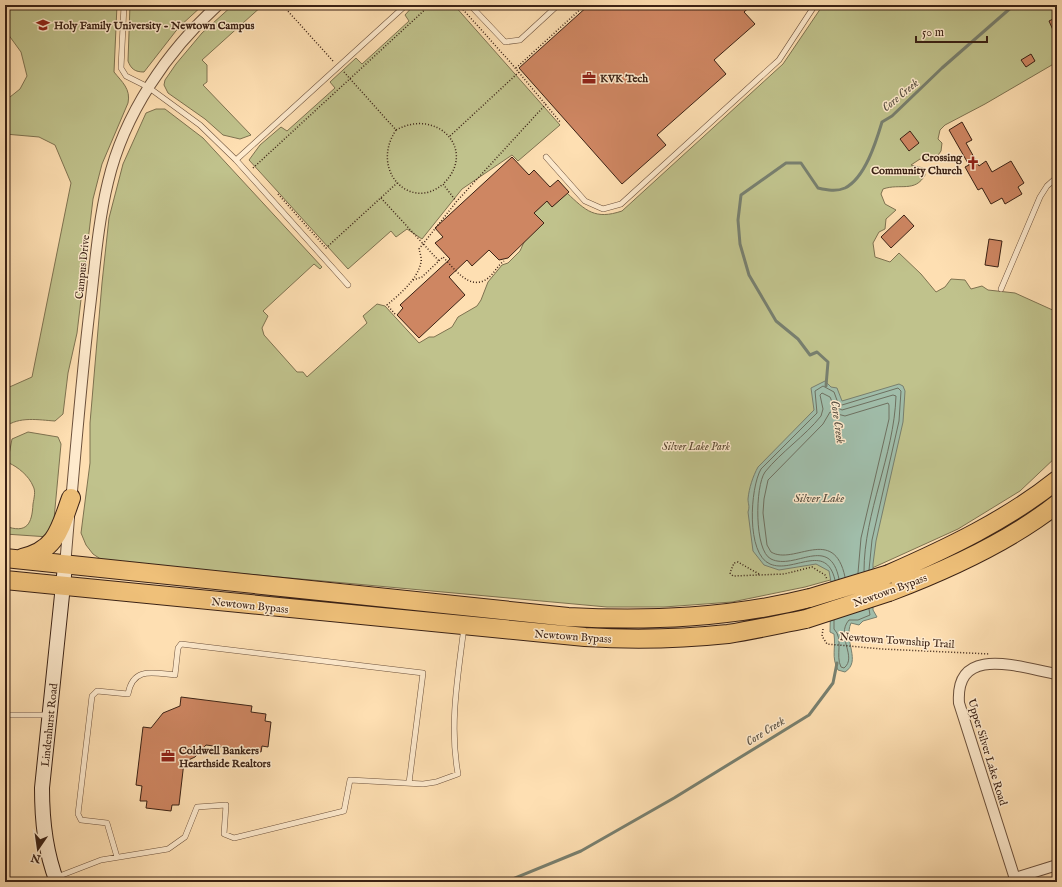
<svg xmlns="http://www.w3.org/2000/svg" width="1062" height="887" viewBox="0 0 1062 887" font-family="'IM FELL English',serif">
	<rect width="100%" height="100%" fill="#fedfb2"/>
	<filter id="stains"><feTurbulence type="fractalNoise" baseFrequency=".005" numOctaves="4"/><feColorMatrix values="0 0 0 0 .2 0 0 0 0 .09 0 0 0 0 .02 0 0 0 .5 -.17"/></filter>
	<radialGradient id="worn" r=".72"><stop offset=".6" stop-color="#630" stop-opacity="0"/><stop offset="1" stop-color="#630" stop-opacity=".3"/></radialGradient>
	<!-- green -->
	<path fill="#c0c28c" stroke="#7e7250" d="M5,5H117L114,72C122,82 131,89 128,103L102,164L93,199L77,333L68,373L63,414L55,421C39,420 19,416 5,427V389L32,377L71,183L55,145L39,137L5,134V101L20,89L27,76L21,52L5,30Z
		M130,5H203L179,27L144,72C135,72 131,69 128,61Z
		M233,5H263L202,60L207,65V82L203,85L251,135L240,139L223,135L205,119L168,93L164,85L165,80L176,64L202,33Z
		M414,5H454L560,125L518,161L512,155L462,189L422,239L407,229L396,237L391,231L348,269L249,160L260,145L281,127L287,131L335,88L330,82L356,58L362,64L409,21L405,15Z
		M823,5H1057V62L985,104L945,125L940,130L938,139L942,143L941,151L936,158L920,159L911,165L923,168L925,175C915,193 900,183 883,189L881,194L885,204L896,210L886,219L885,229L879,232L873,243L875,257L890,262L899,253L921,274L936,292L945,287L951,279L965,280L971,289L982,286L988,290L1015,293L1057,312V456L1020,491L958,529L870,569L805,587L732,602L664,607H607L115,562L102,560L93,554L86,545L81,533L90,463V423L102,283L109,218L123,164L146,113L156,109H165L203,138L322,267L320,269L314,264L263,311L268,316L262,328L264,335L297,372H303L307,377L367,323L363,316L377,304L385,306L419,343L429,337H434L452,327L458,317L477,306L481,300L488,282L502,265L508,263L520,251L524,242L543,223L534,213L547,201L552,207L567,193C586,211 595,220 622,211L783,64Z
		M28,432L58,437L61,444L53,530L49,537L5,534V526C27,534 32,524 33,504C34,498 36,491 33,486C29,476 18,467 9,463L8,460L12,439Z"/>
	<!-- water -->
	<path fill="#a0bdaa" stroke="#787f6e" d="M825,381L831,387L837,388L842,401L899,384L903,386L905,391L903,422L876,541L873,564V610L877,617L863,621L859,625L851,623C843,641 862,661 845,672L838,670C831,657 836,648 834,634L830,632L831,582L829,571L816,564L779,570L764,565L753,551L748,512C750,506 748,504 748,499C749,488 753,476 758,467L814,410L811,388Z"/>
	<g fill="none" stroke-linecap="round" stroke-linejoin="round">
		<!-- shore -->
		<path stroke="#6e7060" stroke-width="1" d="M845,577C834,524 794,566 771,552L767,545L763,513L764,499L768,480L823,424L830,412L845,416L888,403L889,405V419L861,538L858,573
			M839,579C830,533 795,571 771,559C754,551 755,486 765,472C781,452 805,436 821,416L823,409L820,395L822,393L830,397L834,406L842,410L893,395L896,396C894,456 864,512 864,571
			M835,580C826,541 793,574 770,564C746,554 750,488 761,469L817,413L815,391L823,386L834,392L838,403L842,405L898,388L901,391L899,421L872,540L869,570
			M834,620V629C844,639 835,655 841,667L844,668C858,657 835,636 849,620H858L870,615L869,609"/>
		<!-- stream -->
		<path stroke="#787f6e" stroke-width="3" d="M826,386L828,362L817,352L810,355L798,339L776,321L749,275L740,244L738,220L741,195L786,163H801L818,188C827,190 836,192 845,188C865,178 876,142 882,122L892,116L942,68L1014,5
			M505,882L581,851L674,798L809,715L833,683L837,663"/>
	</g>
	<!-- building -->
	<path fill="#ce8662" stroke="#3b2215" d="M589,5H752L744,12L755,24L714,60L726,74L657,135L666,145L622,184L519,68Z
		M1057,17V39L1049,21Z
		M1031,54L1035,61L1026,67L1021,60Z
		M962,122L972,140L966,143L979,166L986,161L992,172L1011,161L1024,183L1018,187L1022,194L1005,204L1002,198L991,204L982,188L978,190L965,167L969,165L949,130Z
		M910,131L919,143L909,151L900,139Z
		M512,157L529,175L534,170L550,187L558,180L569,192L552,207L547,201L534,213L544,223L508,258L499,260L489,250L472,266L467,260L449,277L465,295L419,338L397,315L403,308L400,305L450,259L435,243L443,237L435,228Z
		M904,215L914,226L891,248L881,237Z
		M989,239L1002,241L998,267L985,265Z
		M181,697L252,706L251,712L266,714L265,721L271,722L268,747L262,746L261,752L206,745L195,757L184,762L179,805H172L171,811L146,808L147,801H140L142,786L136,785L143,727L151,728L163,713L180,706Z"/>
	<g fill="none" stroke-linecap="round" stroke-linejoin="round">
		<!-- lane casing -->
		<g stroke="#6c513c" stroke-width="6">
			<path id="lane" d="M124,5L121,68L126,76L148,87L200,125L236,160L348,285
				M470,5L505,42L520,40L558,5
				M546,157L585,201L603,209L621,204L779,60L815,5
				M236,160L406,5
				M1001,289L1040,197L1047,186L1057,177
				M1057,608V609
				M5,715H49
				M117,857L107,823L81,820L78,814L92,696L97,691L128,694C133,666 154,673 175,675L178,648L181,644L423,673L409,783
				M57,877L101,860L168,849L185,837L197,807L226,805L224,834L234,838L344,811L350,780L423,784L436,782L458,774C449,725 458,676 464,627"/>
		</g>
		<!-- street casing -->
		<g stroke="#6c513c" stroke-width="12">
			<path id="street" d="M71,502C77,437 82,372 90,307C95,265 98,223 108,182C124,114 167,51 218,5
				M65,566L69,518
				M1015,878L1057,865
				M1016,882L959,703C955,643 1021,668 1057,674"/>
		</g>
		<!-- secondary casing -->
		<g stroke="#3b2215" stroke-width="16">
			<path id="secondary" d="M57,882C45,851 42,821 42,788L65,566"/>
		</g>
		<!-- highway casing -->
		<g stroke="#3b2215" stroke-width="20">
			<path id="highway" d="M5,558L568,617C650,621 730,618 810,598
				M22,558C57,550 60,528 71,498
				M889,574C948,548 1007,520 1057,480
				M5,580L585,637C633,640 680,639 728,634C754,630 780,624 806,619
				M889,592C947,570 1009,542 1057,504"/>
		</g>
		<!-- path -->
		<path stroke="#3b2215" stroke-width="1.5" stroke-dasharray="1 2" stroke-linecap="butt" d="M459,5L511,63L561,123
			M286,9L333,61
			M516,68L585,5
			M344,72L396,130C438,107 478,151 443,184L456,201
			M396,130C369,171 411,212 443,184
			M450,136L519,72
			M253,168L430,5
			M278,194L326,248L397,183
			M381,198L439,261
			M413,280L422,277L443,257C454,268 469,291 487,279C494,274 497,266 504,261
			M395,314L387,305C400,294 418,279 421,262C422,259 420,253 419,249L457,201L546,104
			M759,574L738,562L734,563L730,573L733,576L784,574L812,567L825,575L827,579
			M823,629L822,636L827,644L882,649L990,654"/>
		<!-- lane -->
		<use href="#lane" stroke="#feeacd" stroke-width="5"/>
		<!-- street -->
		<use href="#street" stroke="#feeacd" stroke-width="10"/>
		<!-- secondary -->
		<use href="#secondary" stroke="#feeacd" stroke-width="14"/>
		<!-- highway -->
		<use href="#highway" stroke="#efc079" stroke-width="18"/>
		<!-- highway-bridge casing -->
		<g stroke="#3b2215" stroke-width="20" stroke-linecap="butt">
			<path id="highway-bridge" d="M810,598L889,574
				M806,619L889,592"/>
		</g>
		<!-- highway-bridge -->
		<use href="#highway-bridge" stroke="#efc079" stroke-width="18"/>
	</g>
	<!-- icons -->
	<defs>
		<g id="university-bare" transform="scale(1.08)"><path d="M0-5L7-2L0 1L-7-2ZM-4 1L0 2.5L4 1V4Q0 6-4 4Z" fill="#8f2418" stroke="#feeacd" stroke-width="2.5" paint-order="stroke"/></g>
		<g id="office-bare" transform="scale(1.08)"><path d="M-6-3h4V-5.5h4V-3h4V5H-6ZM-1-4.5V-3h2v-1.5ZM-6 0V1H6V0Z" fill="#8f2418" stroke="#feeacd" stroke-width="2.5" paint-order="stroke"/></g>
		<g id="church-bare" transform="scale(1.08)"><path d="M-1.2-6h2.4v3.5h3.3v2.4h-3.3V6h-2.4V-.1h-3.3v-2.4h3.3Z" fill="#8f2418" stroke="#feeacd" stroke-width="2.5" paint-order="stroke"/></g>
	</defs>
	<g fill-rule="evenodd">
		<use href="#university-bare" x="43" y="25"/>
		<use href="#office-bare" x="589" y="78"/>
		<use href="#church-bare" x="973" y="163"/>
		<use href="#office-bare" x="168" y="756"/>
	</g>
	<g text-anchor="middle" stroke-width="3" stroke-linejoin="round" paint-order="stroke">
		<!-- poi labels -->
		<g font-size="11" font-weight="bold" fill="#3b2215" stroke="#feeacd" text-anchor="start">
			<text x="54" y="29">Holy Family University - Newtown Campus</text>
			<text x="600" y="82">KVK Tech</text>
			<text x="962" y="161" text-anchor="end">Crossing<tspan x="962" dy="13">Community Church</tspan></text>
			<text x="179" y="754">Coldwell Bankers<tspan x="179" dy="13">Hearthside Realtors</tspan></text>
		</g>
		<!-- street labels -->
		<g font-size="11" fill="#3b2215" stroke="#feeacd">
			<text transform="translate(82 267) rotate(-84)" y="4">Campus Drive</text>
			<text transform="translate(890 590) rotate(-20)" y="4">Newtown Bypass</text>
			<text transform="translate(250 605) rotate(6)" y="4">Newtown Bypass</text>
			<text transform="translate(573 636) rotate(4)" y="4">Newtown Bypass</text>
			<text transform="translate(897 640) rotate(4)" y="4">Newtown Township Trail</text>
			<text transform="translate(49 725) rotate(-84)" y="4">Lindenhurst Road</text>
			<text transform="translate(988 752) rotate(73)" y="4">Upper Silver Lake Road</text>
		</g>
		<!-- park labels -->
		<g font-size="11" font-style="italic" fill="#5c4a33" stroke="#feeacd">
			<text x="696" y="450">Silver Lake Park</text>
		</g>
		<!-- water labels -->
		<g font-size="12" font-style="italic" fill="#595042" stroke="#feeacd">
			<text transform="translate(900 95) rotate(-40)" y="4">Core Creek</text>
			<text transform="translate(838 422) rotate(82)" y="4">Core Creek</text>
			<text x="819" y="502">Silver Lake</text>
			<text transform="translate(765 731) rotate(-32)" y="4">Core Creek</text>
		</g>
	</g>
	<!-- margin -->
	<rect width="1062" height="887" fill="none" stroke="#fedfb2" stroke-width="20"/>
	<rect x="6" y="6" width="1050" height="875" fill="none" stroke="#3b2215" stroke-width="2"/>
	<rect x="10" y="10" width="1042" height="867" fill="none" stroke="#3b2215"/>
	<!-- north arrow -->
	<g transform="translate(38 849) rotate(193)" stroke="#feeacd" stroke-width="3" paint-order="stroke">
	<path d="M0-3L7 15L0 10L-7 15Z" fill="#3b2215"/>
	<text y="-6" font-size="11" font-weight="bold" text-anchor="middle" fill="#3b2215">N</text>
	</g>
	<!-- scale -->
	<path d="M916 36v6h71v-6" fill="none" stroke="#3b2215" stroke-width="2"/>
	<text x="922" y="36" font-size="12" fill="#3b2215" stroke="#feeacd" stroke-width="3" paint-order="stroke">50 m</text>
	<rect width="100%" height="100%" filter="url(#stains)"/>
	<rect width="100%" height="100%" fill="url(#worn)"/>
</svg>
